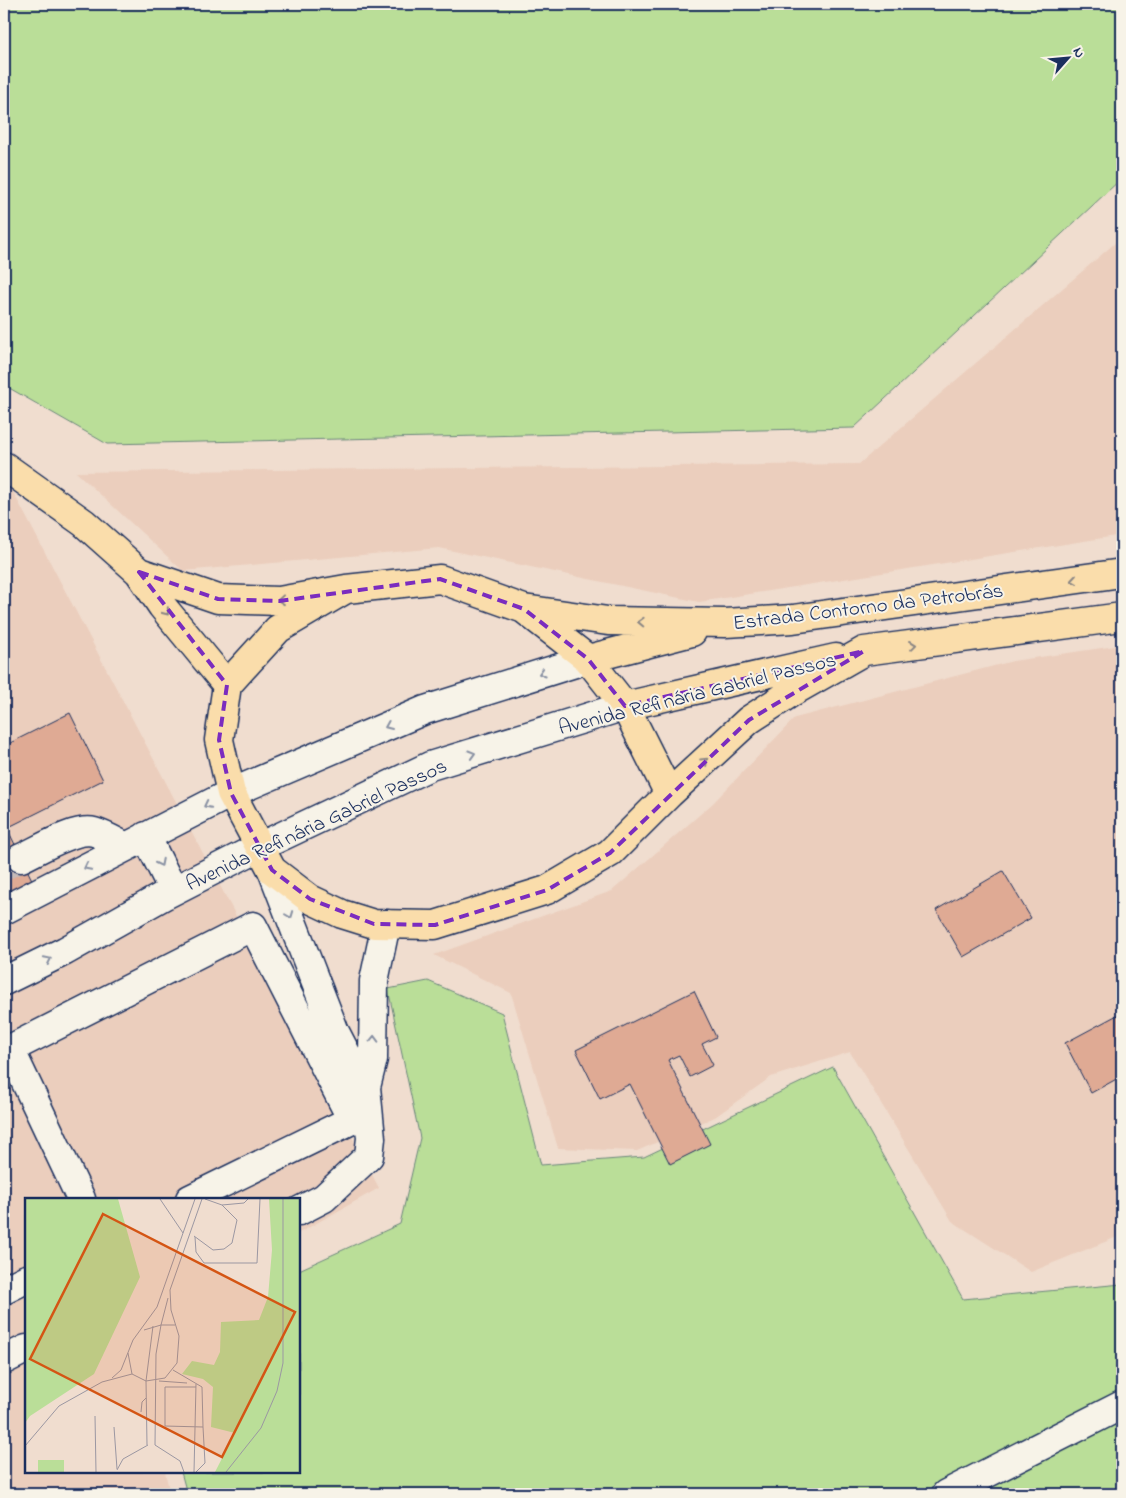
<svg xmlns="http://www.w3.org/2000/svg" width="1126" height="1498" viewBox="0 0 1126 1498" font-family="'Indie Flower',sans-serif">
	<rect width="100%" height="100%" fill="#f0ddcf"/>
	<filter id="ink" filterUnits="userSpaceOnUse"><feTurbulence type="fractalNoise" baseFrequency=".02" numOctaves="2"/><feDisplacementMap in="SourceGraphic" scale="10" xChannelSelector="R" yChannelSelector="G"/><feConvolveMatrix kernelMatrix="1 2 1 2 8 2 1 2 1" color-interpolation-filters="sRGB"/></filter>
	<g filter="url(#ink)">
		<!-- built -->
		<path fill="#ebcebd" d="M1122,237V535L699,602L439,548L183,571L76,472L859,464Z
			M4,482L9,484L379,1188L299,1233V1199H26V1472H165L170,1493L4,1490Z
			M1122,645V1235L1031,1272L952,1221L850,1052L771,1077L715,1117L637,1151L558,1148L511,993L434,955L612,891L713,803L795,718L1013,661Z"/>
		<!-- green -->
		<path fill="#bade98" stroke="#6a867b" d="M4,4H1122V178L854,428L107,444L4,385Z
			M428,981L502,1013L541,1165L644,1157L833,1067L963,1299L1122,1284V1494H187L181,1472H299V1270L400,1224L420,1138L388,989Z"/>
		<!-- building -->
		<path fill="#dfaa94" stroke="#1b2f5e" d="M70,713L103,780L7,828L34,884L4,899V746Z
			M1003,871L1031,918L963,957L936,910Z
			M694,991L716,1037L702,1044L713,1065L690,1077L679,1055L668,1060L710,1144L670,1164L630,1084L600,1099L576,1050Z
			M1121,1013L1122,1076L1091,1093L1065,1043Z"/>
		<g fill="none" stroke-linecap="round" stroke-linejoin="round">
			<!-- minor-tunnel -->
			<path stroke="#c5bab8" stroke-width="28" stroke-dasharray="28 14" stroke-linecap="butt" d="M4,866L21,858"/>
			<!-- minor casing -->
			<g stroke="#1b2f5e" stroke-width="31">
				<path id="minor" d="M146,836L173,890
					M21,858C39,850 75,827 94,832C105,835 116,842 126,847
					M272,870L335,1032L348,1057L366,1087
					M4,910L231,793L425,710L588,659
					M4,981L65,951L163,896L259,847L430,766L625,706
					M81,1199L10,1049L253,926L352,1120
					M190,1199L368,1112
					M299,1211L324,1198L369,1156L371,1138L366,1087L373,1059L374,981L386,924
					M4,1290L26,1279
					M4,1360L26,1349
					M946,1494L1122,1405"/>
			</g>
			<!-- major casing -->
			<g stroke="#1b2f5e" stroke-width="31">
				<path id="major" d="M4,466L84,523L139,572L162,606L227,685
					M139,572L218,599L279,601L346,589L440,579L524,609L608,621L725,623L793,619L1122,573
					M346,589L278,629L227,685L219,740L231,793L272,870L310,899L342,914L374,924L435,925L547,890L610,853L669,794L749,720L792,692L864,651L1122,617
					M525,610L588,659L625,706L669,794
					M588,659L692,632
					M625,706L836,658"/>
			</g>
			<!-- minor -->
			<use href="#minor" stroke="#f7f3e8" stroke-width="28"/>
			<!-- major -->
			<use href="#major" stroke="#faddab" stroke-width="28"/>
		</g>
		<!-- one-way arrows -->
		<defs><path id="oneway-chevron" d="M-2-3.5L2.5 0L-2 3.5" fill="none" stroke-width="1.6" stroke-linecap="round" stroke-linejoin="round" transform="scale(1.25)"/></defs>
		<g stroke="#8a8684">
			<use href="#oneway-chevron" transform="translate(1074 580) rotate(172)"/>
			<use href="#oneway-chevron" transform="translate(281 600) rotate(174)"/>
			<use href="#oneway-chevron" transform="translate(166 612) rotate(51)"/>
			<use href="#oneway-chevron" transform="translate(641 622) rotate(-178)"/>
			<use href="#oneway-chevron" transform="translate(913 645) rotate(-7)"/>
			<use href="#oneway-chevron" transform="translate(705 761) rotate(-43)"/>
		</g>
		<g stroke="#8991a3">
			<use href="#oneway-chevron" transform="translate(542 673) rotate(163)"/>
			<use href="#oneway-chevron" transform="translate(388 726) rotate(157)"/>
			<use href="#oneway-chevron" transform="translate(472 754) rotate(-17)"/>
			<use href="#oneway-chevron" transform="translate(207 805) rotate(153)"/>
			<use href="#oneway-chevron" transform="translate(160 863) rotate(63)"/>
			<use href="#oneway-chevron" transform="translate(87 867) rotate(153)"/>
			<use href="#oneway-chevron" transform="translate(290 915) rotate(69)"/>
			<use href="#oneway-chevron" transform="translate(48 960) rotate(-26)"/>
			<use href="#oneway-chevron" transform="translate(374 1039) rotate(-89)"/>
		</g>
	</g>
	<!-- marked area -->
	<path fill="none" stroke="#7b2cbf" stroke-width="4" stroke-dasharray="10 6" stroke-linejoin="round" d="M139,572L218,599L279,601L440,579L524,609L588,659L625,706L864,651L749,720L610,853L547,890L435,925L374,924L310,899L272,870L231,793L219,740L227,685Z"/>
	<g text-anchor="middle" stroke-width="4" stroke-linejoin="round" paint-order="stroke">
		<!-- street labels -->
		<g font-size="21" fill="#1b2f5e" stroke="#f7f3e8">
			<text transform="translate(868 606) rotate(-7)" y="7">Estrada Contorno da Petrobrás</text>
			<text transform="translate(697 693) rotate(-14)" y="7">Avenida Refinária Gabriel Passos</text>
			<text transform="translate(316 824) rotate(-25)" y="7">Avenida Refinária Gabriel Passos</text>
		</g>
	</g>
	<!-- overview -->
	<g transform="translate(25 1198)">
		<rect width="275" height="275" fill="#f0ddcf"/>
		<path d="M0,1H93L115,79L69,176L5,218L0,225ZM244,1H275V274H190L210,235L186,229L188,189L178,181L157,176L167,163L189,167L195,154L196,124L234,122L243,99L247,52ZM13,262H39V274H13Z" fill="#bade98"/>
		<path fill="none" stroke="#9b97a2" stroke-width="1" d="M135,1L158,35M180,1L197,7L219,5L223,1M169,38L188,52L199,51L207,45L212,22L197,7M170,39L171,54L179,65H232L235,1M136,127L143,100M119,132L136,127H150M103,155L107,176L121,183L140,180L152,165L154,138L146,112L145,92L177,1M148,172L177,189L178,229M87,180L96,172L108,142L132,109L170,1M134,183L162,185M171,189H140V228L178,229L180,265L171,274M116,214L117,204L121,200M70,218L71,274M89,229L92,271M122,247L121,183L128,128M130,247L131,156L136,127M130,247L155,263L159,274M0,248L34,208L77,184L107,176M92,272L98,261L123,247M169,274L171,186M201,274L236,230L252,193L258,165V1"/>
		<path fill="#d45514" fill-opacity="0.15" stroke="#d45514" stroke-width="2.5" d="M78,16L270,114L197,259L5,161Z"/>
		<rect width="275" height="275" fill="none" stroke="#1b2f5e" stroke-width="2.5"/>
	</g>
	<!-- margin -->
	<rect width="1126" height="1498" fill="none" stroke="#f7f3e8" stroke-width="20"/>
	<rect x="10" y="10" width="1106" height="1478" fill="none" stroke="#1b2f5e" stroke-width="2" filter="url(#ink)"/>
	<!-- north arrow -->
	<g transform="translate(1068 58) rotate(63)" stroke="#f7f3e8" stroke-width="4" paint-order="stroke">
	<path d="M0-4L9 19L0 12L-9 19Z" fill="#1b2f5e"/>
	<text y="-8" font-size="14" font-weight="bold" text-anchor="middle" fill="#1b2f5e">N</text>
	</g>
</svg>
